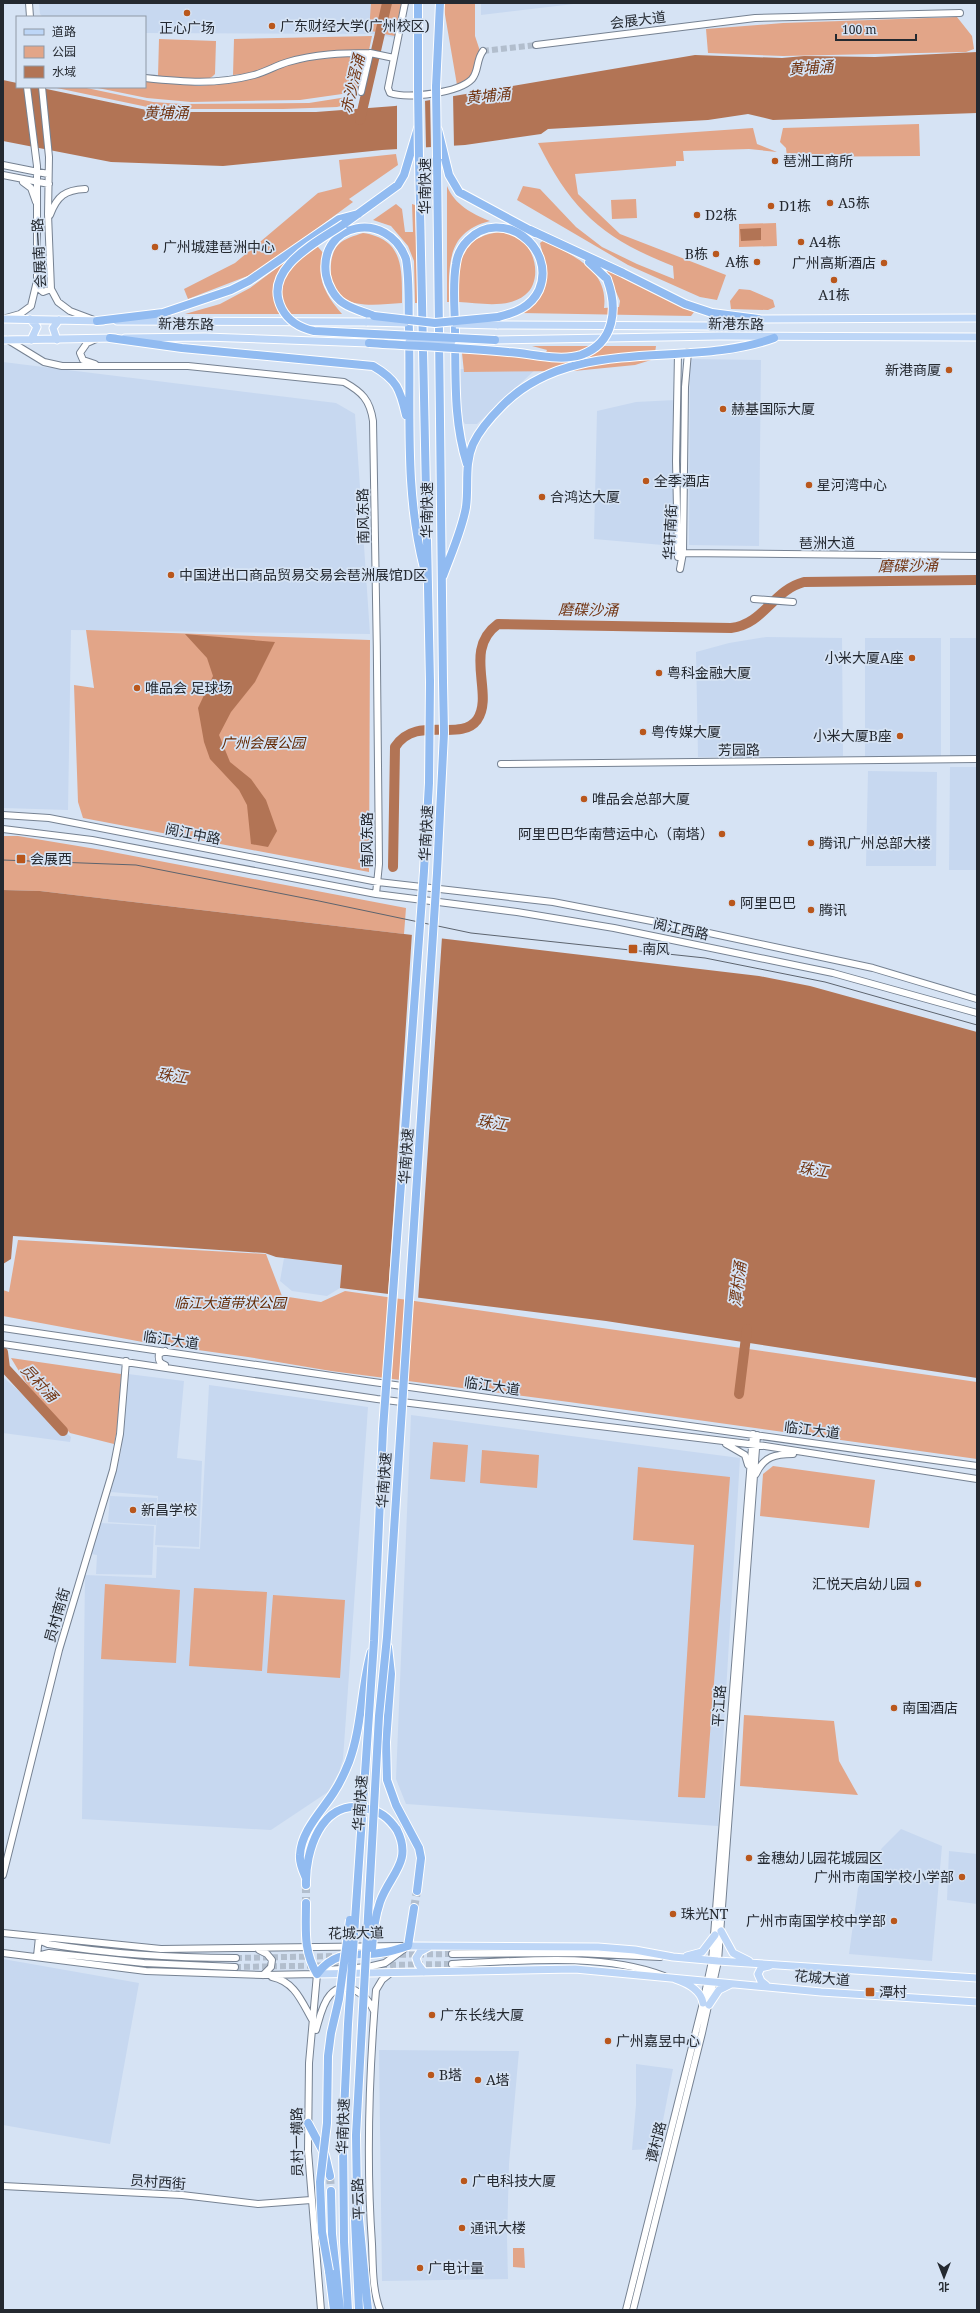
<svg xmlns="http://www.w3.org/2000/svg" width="980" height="2313" viewBox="0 0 980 2313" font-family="'Noto Serif','Noto Sans SC',serif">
	<rect width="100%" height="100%" fill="#d6e3f4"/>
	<!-- built -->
	<path fill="#c7d8f0" d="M39,3H404L395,38L377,34L145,33V17H43L40,14Z
		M481,3H582L481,15Z
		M690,359L761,360L759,546L689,545Z
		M3,362L336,403L355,414L370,634L71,630L68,810L3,808Z
		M458,369H536L477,424H465L458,414Z
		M675,400L674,546L594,539L597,411L636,402Z
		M766,637L842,638L843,756L698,757L696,652L729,643Z
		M865,638H941V757H865Z
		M950,638H977V757H950Z
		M950,767H977V870H949Z
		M868,771L937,772L936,866H866Z
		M284,1258L342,1265L340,1288L327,1296L292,1291L280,1281Z
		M128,1374L184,1381L177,1458L202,1461L199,1547L155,1545L158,1496L111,1492L121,1452Z
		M3,1377L71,1437L70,1442L3,1433Z
		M209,1385L368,1407L343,1759L339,1772L328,1792L271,1830L82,1819L85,1575L156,1578L157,1547L200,1549Z
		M411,1415L740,1458L718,1826L406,1804L396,1779Z
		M110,1496L157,1498L156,1525L108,1522Z
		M100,1523L154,1526L152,1575L96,1574L97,1555L91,1554Z
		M901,1829L942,1846L932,1961L849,1954L858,1888L882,1848Z
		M949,1851L977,1854V1904L947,1900Z
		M3,1959L139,1983L110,2144L3,2125Z
		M379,2050L519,2051L509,2164L507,2238L508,2279L382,2281Z
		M636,2064L673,2069L658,2146L653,2149L632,2150L636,2105Z"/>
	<!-- green -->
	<path fill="#e2a588" d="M371,3H383L378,32L369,31Z
		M389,3H402L395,36L384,34Z
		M443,3H475V36L480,51L477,56L473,76L457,85Z
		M957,17L972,36L974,49L966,52L783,56L708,53L706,29L783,23Z
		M372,36L369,50L314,54L254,73L233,75L234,39Z
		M159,39L216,41L215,74C203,88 173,79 158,76Z
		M363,55L359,88L342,94L300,100L191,102L147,98L93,87H145V79L199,86L238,82L299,61Z
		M52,87H82L153,102L182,104L309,103L347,97L349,104L337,107L283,109H157Z
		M919,124L920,156L787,157L786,148L780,142L783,128Z
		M753,128L757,144L777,152L749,149L683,151L684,161H676V166L575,174L578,194L620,234L726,275L717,300L700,297L628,265L517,200L523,186L540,189L576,227L602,247L637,264L674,279L673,266C602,238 572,211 538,143Z
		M396,154L398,165L349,199L353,202L258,272L188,299L184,289L235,263L318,193L342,187L339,160Z
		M447,186C455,205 472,214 490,221C446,232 449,265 449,302H447Z
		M636,199L637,218L612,219L611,200Z
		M396,204L402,209L405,232H413L412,204L415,205L418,303H415L414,261L408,246L391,226L373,220Z
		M776,223L777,246L739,247V224Z
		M499,232C508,233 515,236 522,241C537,253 541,283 525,295C508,309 479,303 459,302C457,266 457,238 499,232Z
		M363,233C404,239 402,269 402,303C384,304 360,308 344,299C328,291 327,257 338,245C345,238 354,236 363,233Z
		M544,240C572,256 609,269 604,308L619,307L620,301L606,269L694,312L691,316L521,313C554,294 548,275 540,243Z
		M313,241L324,254C314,277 327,297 342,314H185L220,304L250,288Z
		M739,289L750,290L773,300L775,307L768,310L731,309L730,301Z
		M532,346H656L655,353L651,360L635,365L574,371L464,372L462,353L544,357L547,350Z
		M86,630L370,640L369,872L83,818L78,802L74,685L94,688Z
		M3,836H18L102,850L406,908L404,934L40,891L3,890Z
		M18,1240L266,1254L282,1296L321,1302L345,1291L977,1382V1459L569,1402L331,1371L248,1357L148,1343L3,1316V1290L9,1292Z
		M11,1358L121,1374L120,1417L114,1444L70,1433L28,1386Z
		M433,1442L468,1445L465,1482L430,1479Z
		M482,1450L539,1455L537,1488L480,1483Z
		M773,1466L875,1480L869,1528L760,1516L763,1474Z
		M638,1467L730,1477L705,1798L678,1797L694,1545L633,1540Z
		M105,1584L180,1590L176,1663L101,1659Z
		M194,1588L267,1592L262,1671L189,1666Z
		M273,1595L345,1600L340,1678L267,1673Z
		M744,1715L834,1721L839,1761L858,1795L740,1786Z
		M513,2248H524L525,2268L513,2267Z"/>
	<!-- water -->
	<path fill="#b27455" d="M977,52V113L773,120L748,114L708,120L548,129L541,134L465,145L382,150L223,166L111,162L3,141V80L17,83V87H37L156,112H316L395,106L695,55L782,58L804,56L875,57Z
		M761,228V240L741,241L740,229Z
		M185,634L275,642L255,682L231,712L219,735L230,762L251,779L266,800L277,831L268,847L251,844L247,805L239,790L210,759L204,742L198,708L213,676L207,658Z
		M3,890L40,891L759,976L810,986L977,1032V1378L606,1321L340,1288L342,1265L276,1257L265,1253L13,1236L11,1259L3,1264Z"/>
	<!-- pier -->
	<path fill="#d6e3f4" d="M453,94L454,147L431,149L430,98Z
		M425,99L426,149L397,151V104Z
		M412,933L442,937L418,1300L388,1296Z"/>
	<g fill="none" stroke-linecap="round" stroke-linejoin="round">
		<!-- river -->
		<path stroke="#b27455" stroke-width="10" d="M360,120L387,3
			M393,867L395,747C416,714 460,743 477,720C495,694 462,650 498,624L731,628C764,624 773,590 804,582L977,580
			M3,1352L5,1368L63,1431
			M739,1394L747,1329"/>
		<!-- secondary-tunnel -->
		<path stroke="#b2becd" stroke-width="6" stroke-dasharray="6 3" stroke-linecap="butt" d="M483,51L536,45
			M382,1955L452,1954
			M236,1958L338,1956
			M381,1965L452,1964
			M235,1967L348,1965"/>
		<!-- highway-tunnel -->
		<path stroke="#b2becd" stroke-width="8" stroke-dasharray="8 4" stroke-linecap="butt" d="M306,1885V1903
			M414,1908L417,1891
			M330,2176L331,2191"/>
		<!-- secondary casing -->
		<g stroke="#768292" stroke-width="8">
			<path id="secondary" d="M29,3L30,17
				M405,3L388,88L390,93C408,99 459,93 472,79C479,71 476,60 483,51
				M536,45L755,18L960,13
				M370,53L394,58
				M145,78C184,82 216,85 254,75C266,72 277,65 288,62C315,54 342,53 370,53L361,92
				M42,87L49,157L48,214L51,289L58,302L70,311L94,320
				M3,165L48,174
				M3,175L49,184
				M23,182L31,188L36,202
				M50,215C57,196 65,190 85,189
				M36,286L43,292L51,289
				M6,318L20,314L31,306L37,281V166L27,87
				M8,340L44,362L62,366H188L344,382C362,392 370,400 373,421C376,569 378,716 379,864L376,894
				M678,353L676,461L678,557
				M95,364L83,360L80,353L87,343L96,339
				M678,553L977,556
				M680,569L683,553L685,387L688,352
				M754,599L793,602
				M501,764L977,759
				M3,815L49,818L378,882L553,902L662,923L873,968L977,999
				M3,829L92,840L376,894L517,912L614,928L833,973L977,1013
				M3,1328L366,1381L977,1466
				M3,1344L377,1399L765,1446L977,1479
				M165,1365C159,1363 158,1360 159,1354L165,1351
				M726,1444L745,1455L748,1465
				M756,1474C764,1456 776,1454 793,1454
				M3,1875L59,1650L113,1470L120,1434L126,1361
				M3,1933L161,1949L402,1946
				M39,1937L37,1956L49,1953L144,1963L235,1967
				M39,1937L41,1941L48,1944C110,1954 173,1958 236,1958
				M259,1950L267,1954L272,1960L271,1967L263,1975
				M3,1953L146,1971L263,1975L317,1974L327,1970L368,1967L385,1963L404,1949
				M452,1954L577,1953L660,1957
				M452,1964C517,1961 603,1952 664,1976
				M317,1974L309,2063L308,2151L321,2310
				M272,1977C296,1982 302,2003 314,2023
				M316,2030C319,2020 322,2004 330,1995C345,1977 367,1995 374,2011
				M3,2186L182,2195L258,2204L311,2200
				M380,2310C372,2289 373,2265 372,2244C366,2159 369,2074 376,1990L382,1980L392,1972
				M626,2310L703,2003L712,1961L753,1434
				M633,2310L702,2033L718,1961L757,1435"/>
		</g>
		<!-- primary casing -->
		<g stroke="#fff" stroke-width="9">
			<path id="primary" d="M3,319L103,321
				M30,319L37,327L31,340
				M117,321L367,322
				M497,325L710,326L758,319L977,318
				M125,338L205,337L369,343
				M3,340L115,338
				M57,340L53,328L59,320
				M495,340L719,336L977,337
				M721,1931L733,1953L749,1961
				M408,1946L598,1947L635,1950L673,1957L718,1961L977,1978
				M687,1956L702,1952L715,1935
				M424,1972L418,1964L416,1958L420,1952L429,1947
				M317,1974L575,1969L821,1992L977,2002
				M675,1979C687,1983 701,1990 703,2003
				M766,1985L761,1981L758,1974L761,1968L769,1966
				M709,2005L719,1990L731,1984"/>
		</g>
		<!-- highway casing -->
		<g stroke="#fff" stroke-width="10">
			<path id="highway" d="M418,3V89
				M436,87L440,3
				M438,130L449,175L459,192L535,233
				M419,159L430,682
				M437,159L443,682
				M344,224L398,185L404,175L418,128
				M530,230L623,273L685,304L712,313L758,319
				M589,262L607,279
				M374,316C364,312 352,309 343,303C334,297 328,285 326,275C318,222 388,209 406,259C410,282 408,308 409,332C411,412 404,489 424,568
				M97,321L163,313L231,290L249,281L339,219L358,214
				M110,338L182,348L373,366C397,380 400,389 406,415
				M467,464C453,420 456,376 455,331C455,309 452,286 456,264C457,255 461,247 468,240C501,206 557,247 539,290C531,307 515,313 498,317
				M443,576C451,554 462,530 466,507C469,486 464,465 473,444C480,429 491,417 502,406C574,333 687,370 774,338
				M388,1647L391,1674L386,1742L387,1780L396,1805L419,1848L421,1858L417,1891
				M306,1878C303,1871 299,1863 300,1855C301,1831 322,1811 334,1792C340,1783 345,1772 349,1762C362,1727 361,1688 371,1652
				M306,1885C305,1852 321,1799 364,1808C380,1811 388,1817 397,1830
				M306,1903C306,1929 303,1951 317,1974C338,1947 357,1958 386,1952C393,1951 401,1948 408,1946L414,1908
				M308,2123L325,2155L330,2176
				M343,2135L344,2242L348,2310
				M356,2135L357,2199L368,2310
				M331,2191L332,2234L340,2310
				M355,2219L359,2310
				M329,2271L334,2310"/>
		</g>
		<!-- secondary -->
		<use href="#secondary" stroke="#fff" stroke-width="6"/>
		<!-- primary -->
		<use href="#primary" stroke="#bdd6f7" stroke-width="7"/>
		<!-- highway -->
		<use href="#highway" stroke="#91bbf1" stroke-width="8"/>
		<!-- tram -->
		<path stroke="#5d646e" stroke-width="1" d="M3,860L136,865L319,901L471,933L705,958L825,982L977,1025"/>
		<!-- primary-bridge casing -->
		<g stroke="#fff" stroke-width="9" stroke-linecap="butt">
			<path id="primary-bridge" d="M367,322L405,323
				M456,324L497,325
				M409,342L452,341"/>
		</g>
		<!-- highway-bridge casing -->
		<g stroke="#fff" stroke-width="10" stroke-linecap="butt">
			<path id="highway-bridge" d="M436,87L437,159
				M418,89L419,159
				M344,224C317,242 261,269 282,309C289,322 300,328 314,331L495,340
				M374,316L435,323L498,317
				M369,343C415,346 462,348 508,352C530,353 559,362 581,355C615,343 618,308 607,279
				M372,1948C373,1932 375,1917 380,1902C390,1874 413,1862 397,1830
				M343,2135L348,2024L374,1641L383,1429L424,871L429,783L430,682
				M356,2135L379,1716L387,1637L437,873L444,733L443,682
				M329,2271L322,2232L320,2182L327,2123L328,2056L331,2033L339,1999L350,1920"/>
		</g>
		<!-- primary-bridge -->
		<use href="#primary-bridge" stroke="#bdd6f7" stroke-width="7"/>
		<!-- highway-bridge -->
		<use href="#highway-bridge" stroke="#91bbf1" stroke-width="8"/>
	</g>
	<!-- markers -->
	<g fill="#b9571c" stroke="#d6e3f4" stroke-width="1.5">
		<circle cx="187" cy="13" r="4"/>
		<circle cx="272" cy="26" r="4"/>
		<circle cx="775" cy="161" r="4"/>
		<circle cx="830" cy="203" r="4"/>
		<circle cx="771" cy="206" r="4"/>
		<circle cx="697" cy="215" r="4"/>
		<circle cx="801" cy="242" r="4"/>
		<circle cx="155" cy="247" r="4"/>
		<circle cx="716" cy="254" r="4"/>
		<circle cx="757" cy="262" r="4"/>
		<circle cx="884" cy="263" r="4"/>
		<circle cx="834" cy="280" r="4"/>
		<circle cx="949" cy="370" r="4"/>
		<circle cx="723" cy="409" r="4"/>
		<circle cx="646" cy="481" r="4"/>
		<circle cx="809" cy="485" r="4"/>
		<circle cx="542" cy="497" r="4"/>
		<circle cx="171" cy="575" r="4"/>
		<circle cx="912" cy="658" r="4"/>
		<circle cx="659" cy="673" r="4"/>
		<circle cx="137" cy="688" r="4"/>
		<circle cx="643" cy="732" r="4"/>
		<circle cx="900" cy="736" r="4"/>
		<circle cx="584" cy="799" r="4"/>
		<circle cx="722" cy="834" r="4"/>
		<circle cx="811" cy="843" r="4"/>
		<rect x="16" y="854" width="10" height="10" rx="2"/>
		<circle cx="732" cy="903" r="4"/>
		<circle cx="811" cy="910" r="4"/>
		<rect x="628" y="944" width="10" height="10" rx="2"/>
		<circle cx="133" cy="1510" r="4"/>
		<circle cx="918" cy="1584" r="4"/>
		<circle cx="894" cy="1708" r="4"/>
		<circle cx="749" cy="1858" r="4"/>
		<circle cx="962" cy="1877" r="4"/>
		<circle cx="673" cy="1914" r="4"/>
		<circle cx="894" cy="1921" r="4"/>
		<rect x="865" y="1987" width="10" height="10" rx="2"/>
		<circle cx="432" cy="2015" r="4"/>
		<circle cx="608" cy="2041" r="4"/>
		<circle cx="431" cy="2075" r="4"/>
		<circle cx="478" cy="2080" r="4"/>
		<circle cx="464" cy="2181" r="4"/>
		<circle cx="462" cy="2228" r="4"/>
		<circle cx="420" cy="2268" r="4"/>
	</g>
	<g text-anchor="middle" stroke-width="3.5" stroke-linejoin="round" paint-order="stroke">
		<!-- street labels -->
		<g font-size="14" fill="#242930" stroke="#d6e3f4">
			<text transform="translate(638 20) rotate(-7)" y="5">会展大道</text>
			<text transform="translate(425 186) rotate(-90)" y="5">华南快速</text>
			<text transform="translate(39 253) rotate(-93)" y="5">会展南一路</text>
			<text transform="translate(186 324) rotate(1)" y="5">新港东路</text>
			<text transform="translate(736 324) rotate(1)" y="5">新港东路</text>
			<text transform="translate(427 510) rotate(-90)" y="5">华南快速</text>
			<text transform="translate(363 516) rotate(-91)" y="5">南风东路</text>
			<text transform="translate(670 532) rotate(-87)" y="5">华轩南街</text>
			<text x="827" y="548">琶洲大道</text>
			<text transform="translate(739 750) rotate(-1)" y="5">芳园路</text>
			<text transform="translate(426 833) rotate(-87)" y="5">华南快速</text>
			<text transform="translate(193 834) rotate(11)" y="5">阅江中路</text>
			<text transform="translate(367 840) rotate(-90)" y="5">南风东路</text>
			<text transform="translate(681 929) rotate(12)" y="5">阅江西路</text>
			<text transform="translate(406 1156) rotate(-86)" y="5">华南快速</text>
			<text transform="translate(171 1340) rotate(8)" y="5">临江大道</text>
			<text transform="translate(492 1386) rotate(8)" y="5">临江大道</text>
			<text transform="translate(812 1430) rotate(7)" y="5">临江大道</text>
			<text transform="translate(384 1480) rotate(-86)" y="5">华南快速</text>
			<text transform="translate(57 1615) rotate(-74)" y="5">员村南街</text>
			<text transform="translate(719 1706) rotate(-86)" y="5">平江路</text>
			<text transform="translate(360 1803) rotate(-86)" y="5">华南快速</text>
			<text transform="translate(356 1933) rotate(-1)" y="5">花城大道</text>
			<text transform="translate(822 1978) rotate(5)" y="5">花城大道</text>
			<text transform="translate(343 2126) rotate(-88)" y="5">华南快速</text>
			<text transform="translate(297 2142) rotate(-91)" y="5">员村一横路</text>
			<text transform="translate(656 2142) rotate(-76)" y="5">谭村路</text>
			<text transform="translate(158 2182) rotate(4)" y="5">员村西街</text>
			<text transform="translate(358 2199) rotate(-92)" y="5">平云路</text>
		</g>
		<!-- poi labels -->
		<g font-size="14" fill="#242930" stroke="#d6e3f4" text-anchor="start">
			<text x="280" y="31">广东财经大学(广州校区)</text>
			<text x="187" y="33" text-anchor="middle">正心广场</text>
			<text x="783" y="166">琶洲工商所</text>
			<text x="838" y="208">A5栋</text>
			<text x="779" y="211">D1栋</text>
			<text x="705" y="220">D2栋</text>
			<text x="809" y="247">A4栋</text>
			<text x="163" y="252">广州城建琶洲中心</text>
			<text x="708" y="259" text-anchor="end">B栋</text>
			<text x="749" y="267" text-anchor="end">A栋</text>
			<text x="876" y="268" text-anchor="end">广州高斯酒店</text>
			<text x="834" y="300" text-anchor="middle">A1栋</text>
			<text x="941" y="375" text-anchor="end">新港商厦</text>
			<text x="731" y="414">赫基国际大厦</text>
			<text x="654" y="486">全季酒店</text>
			<text x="817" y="490">星河湾中心</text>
			<text x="550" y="502">合鸿达大厦</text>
			<text x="179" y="580">中国进出口商品贸易交易会琶洲展馆D区</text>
			<text x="904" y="663" text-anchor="end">小米大厦A座</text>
			<text x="667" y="678">粤科金融大厦</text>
			<text x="145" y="693">唯品会 足球场</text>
			<text x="651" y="737">粤传媒大厦</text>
			<text x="892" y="741" text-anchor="end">小米大厦B座</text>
			<text x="592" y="804">唯品会总部大厦</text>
			<text x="714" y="839" text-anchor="end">阿里巴巴华南营运中心（南塔）</text>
			<text x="819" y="848">腾讯广州总部大楼</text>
			<text x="30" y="864">会展西</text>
			<text x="740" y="908">阿里巴巴</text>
			<text x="819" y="915">腾讯</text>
			<text x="642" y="954">南风</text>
			<text x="141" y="1515">新昌学校</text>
			<text x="910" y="1589" text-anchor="end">汇悦天启幼儿园</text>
			<text x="902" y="1713">南国酒店</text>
			<text x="757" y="1863">金穗幼儿园花城园区</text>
			<text x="954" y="1882" text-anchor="end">广州市南国学校小学部</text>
			<text x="681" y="1919">珠光NT</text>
			<text x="886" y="1926" text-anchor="end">广州市南国学校中学部</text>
			<text x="879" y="1997">潭村</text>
			<text x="440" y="2020">广东长线大厦</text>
			<text x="616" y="2046">广州嘉昱中心</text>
			<text x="439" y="2080">B塔</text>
			<text x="486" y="2085">A塔</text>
			<text x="472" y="2186">广电科技大厦</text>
			<text x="470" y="2233">通讯大楼</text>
			<text x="428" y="2273">广电计量</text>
		</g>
		<!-- park labels -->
		<g font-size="14" font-style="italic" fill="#632903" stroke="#d6e3f4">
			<text x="263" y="748">广州会展公园</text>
			<text x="230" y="1308">临江大道带状公园</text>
		</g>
		<!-- water labels -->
		<g font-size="15" font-style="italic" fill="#733715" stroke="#d6e3f4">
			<text transform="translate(811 68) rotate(-4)" y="5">黄埔涌</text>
			<text transform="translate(353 84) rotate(-77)" y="5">赤沙滘涌</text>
			<text transform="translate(488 96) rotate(-6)" y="5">黄埔涌</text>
			<text x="166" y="118">黄埔涌</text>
			<text transform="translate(908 566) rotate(-1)" y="5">磨碟沙涌</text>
			<text transform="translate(588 610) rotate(1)" y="5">磨碟沙涌</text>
			<text transform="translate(172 1076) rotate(8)" y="5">珠江</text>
			<text transform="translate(492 1123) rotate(8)" y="5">珠江</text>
			<text transform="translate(813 1170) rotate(8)" y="5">珠江</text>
			<text transform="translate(738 1284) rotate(-83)" y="5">潭村涌</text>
			<text transform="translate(39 1383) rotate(47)" y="5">员村涌</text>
		</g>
	</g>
	<!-- border -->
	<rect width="980" height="2313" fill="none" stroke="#242930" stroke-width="8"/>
	<!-- legend -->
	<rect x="16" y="16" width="130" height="72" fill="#d6e3f4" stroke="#8f99a6"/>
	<rect x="24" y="29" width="20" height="6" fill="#bdd6f7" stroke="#8f99a6"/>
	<text x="52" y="36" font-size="12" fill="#242930">道路</text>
	<rect x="24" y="46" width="20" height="12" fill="#e2a588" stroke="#8f99a6"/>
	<text x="52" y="56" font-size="12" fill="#242930">公园</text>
	<rect x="24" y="66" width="20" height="12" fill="#b27455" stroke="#8f99a6"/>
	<text x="52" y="76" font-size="12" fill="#242930">水域</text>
	<!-- north arrow -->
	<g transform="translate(944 2277) rotate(180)" stroke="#d6e3f4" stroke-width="3" paint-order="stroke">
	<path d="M0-3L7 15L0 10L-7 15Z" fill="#242930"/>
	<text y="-6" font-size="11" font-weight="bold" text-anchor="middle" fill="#242930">北</text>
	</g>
	<!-- scale -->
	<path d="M836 34v6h80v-6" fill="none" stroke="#242930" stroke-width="2"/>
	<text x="842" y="34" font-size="12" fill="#242930" stroke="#d6e3f4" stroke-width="3" paint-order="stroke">100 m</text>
</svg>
